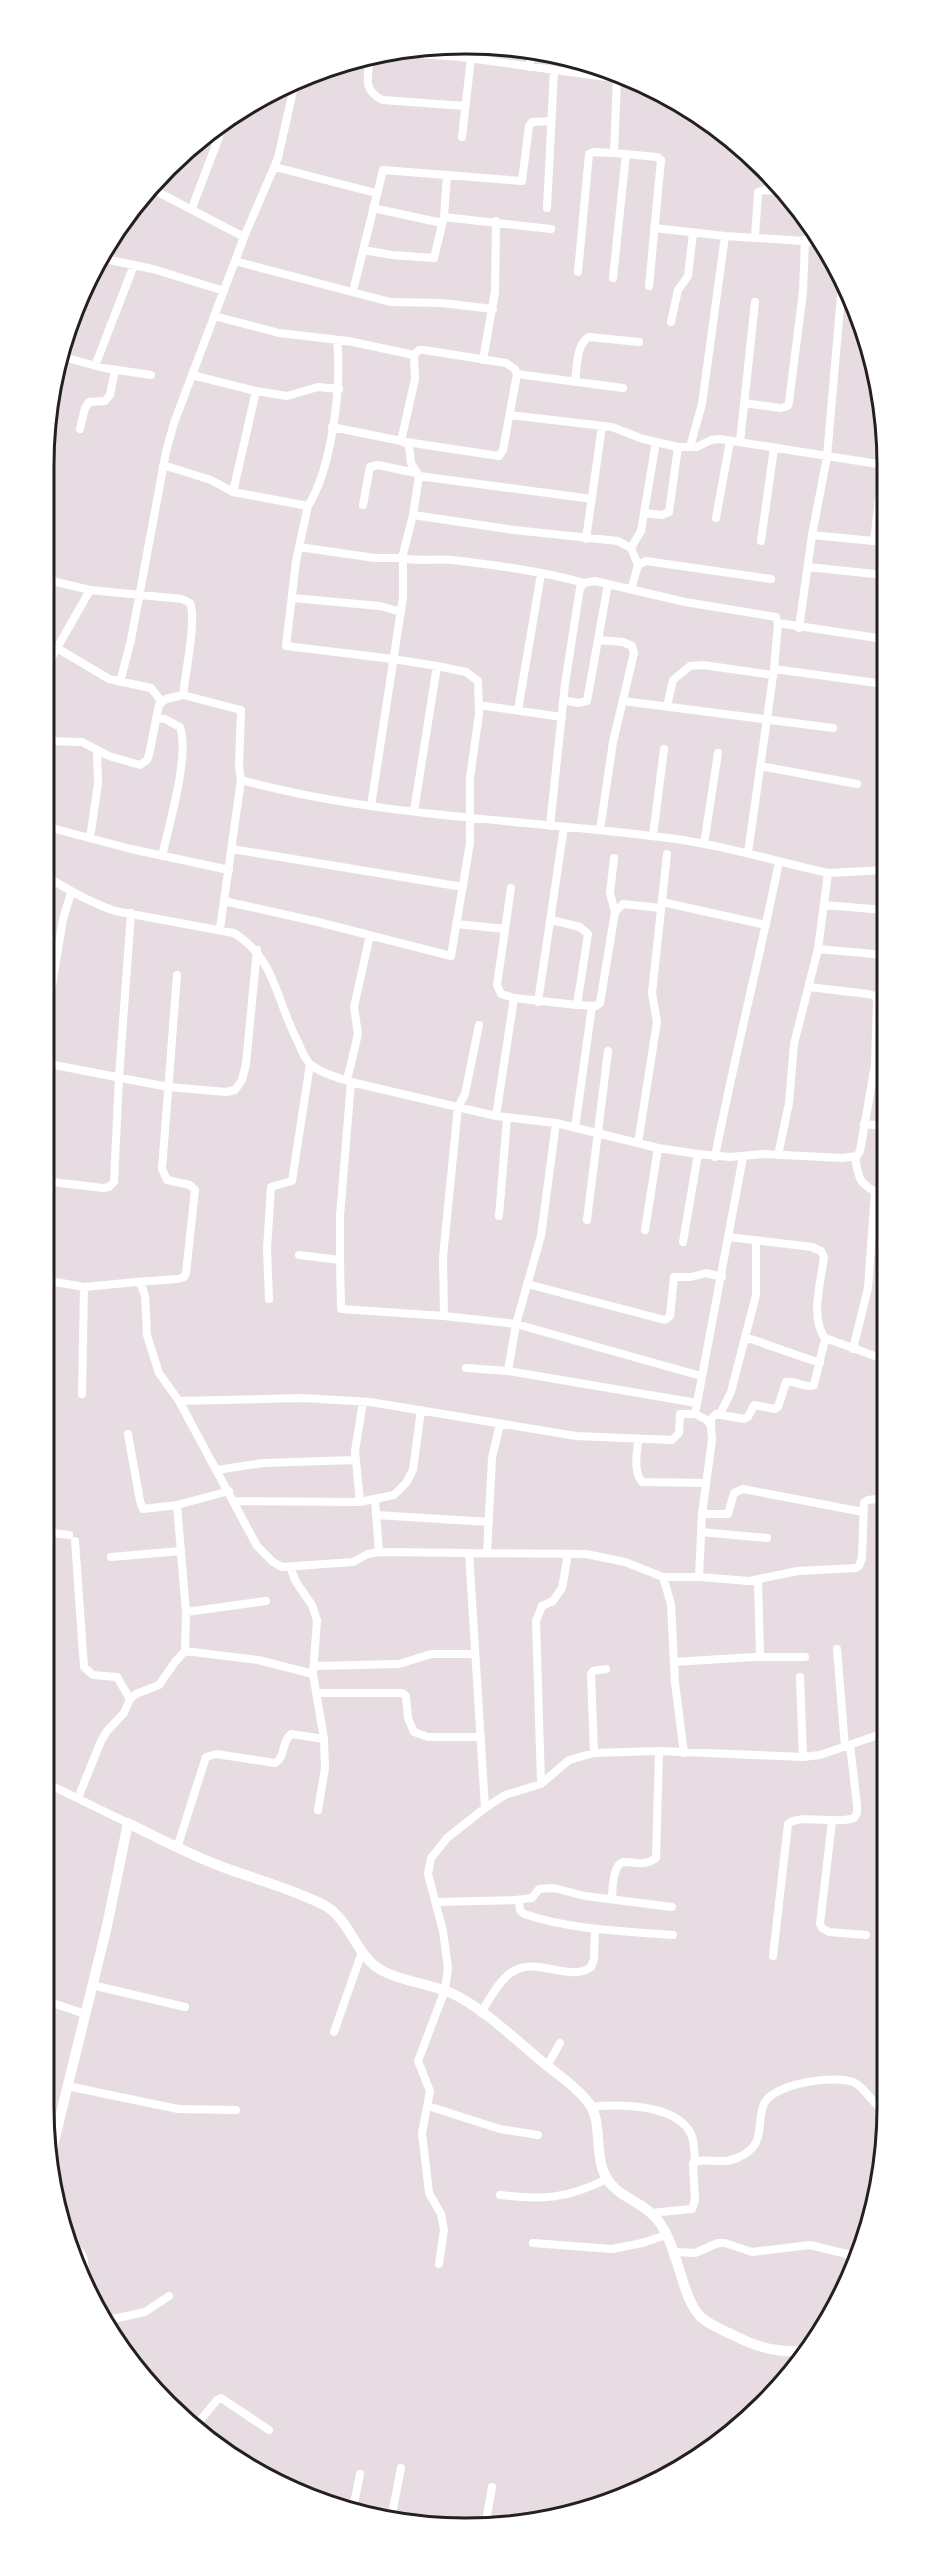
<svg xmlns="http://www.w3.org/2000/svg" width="931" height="2572" viewBox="0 0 931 2572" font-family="'Source Serif 4',serif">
	<rect width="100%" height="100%" fill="#e8dce3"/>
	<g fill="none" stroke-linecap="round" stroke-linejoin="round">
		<!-- minor -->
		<path stroke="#fff" stroke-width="8" d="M389,52L461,57L628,80
			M455,56L457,46
			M370,57C368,76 362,91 383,100L465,106
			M529,67L532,51
			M617,78L614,153L657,157L661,160L649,286
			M462,137L471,58
			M275,167L376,193
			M150,188L244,237
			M192,208L225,121
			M373,208L442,223
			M547,208L554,71
			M444,217L551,229
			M654,228L725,236L819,242
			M755,237L758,192L764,190L786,192
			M363,250L392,255L434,258L444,217L447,176
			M100,258L153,269L224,291
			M235,261L390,302L442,303L493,309
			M578,272L589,154L594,152L614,153
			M613,278L626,154
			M353,291L383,170L522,181L529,126L532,122L550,121
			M214,316L279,333L348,341L414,355L415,379L401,441L409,445L411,463L419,476L592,499
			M671,322L678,290L688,276L693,233
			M58,358L63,357L104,368L151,375
			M483,360L495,292L496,221
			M95,366L134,265
			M517,374L623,388
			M192,375L256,391L287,396L318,387L339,389
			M575,382C577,368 576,344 589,337L639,342
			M744,403L781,408L788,406L789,402L803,292L805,240
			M510,415L612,427L643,439L678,447H697L711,440L720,439L884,465
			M332,427L401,441
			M80,429L85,408L89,402L105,401L110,395L115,370
			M406,442L499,456L503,450L517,374L515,369L506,363L424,350H419L414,355
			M740,442L755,302
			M690,447L702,404L725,236
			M163,465L211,480L233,492L308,506L296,561L286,646L393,659L437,666L466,672L478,681L479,714L470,778V843L451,956L318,922L224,901
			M233,492L256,391
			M363,505L370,467L378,465L416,473
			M308,506C332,468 342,385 337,340
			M644,513L662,515L669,512L678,447
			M413,515L419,476
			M716,518L730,441
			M812,535L884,542
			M586,539L602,426
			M761,541L774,448
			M874,541L883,465
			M299,547L375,558H402L413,515L514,530L618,541L631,548L638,565
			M631,548L641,531L656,442
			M402,558C419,562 435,558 452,560C496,565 542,571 584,583
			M808,567L884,575
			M44,579L90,590L182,599L190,603C197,618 185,675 183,695L241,710L239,766L241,780
			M631,590L638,565L646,561L771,579
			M292,598L380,606L401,612
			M778,623L884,639
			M799,628L812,535L827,457L842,284H845
			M598,640L623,642L632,646L634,653L613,742L600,830
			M57,648L109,679L151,688L161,701
			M774,669L884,684
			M44,671L90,590
			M120,682L131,640L166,452L174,423L244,237L278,158L295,82
			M563,700L578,703L587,701L608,584
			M623,701L833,728
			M479,705L562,717
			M667,706L673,680L690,666L703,665L773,675
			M518,710L541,574
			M156,718L165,719L180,727C190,755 169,825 162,856
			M44,741L82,742L109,756L140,765L147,760L149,755L159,705L166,699L183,695
			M760,766L857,784
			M371,806L403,597V559
			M414,811L437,666
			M44,826L131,849L229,870
			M550,826L565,684L580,588L584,583L595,581L685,602L776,617L778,623L774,669L748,853
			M653,836L664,749
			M90,838L98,784L97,750
			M704,844L718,753
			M232,849L463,887
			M614,858L610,893L615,912
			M828,873L885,870
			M44,875C67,889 89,902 115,911L234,933C276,959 276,1001 298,1042C301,1049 304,1057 309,1063C317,1072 339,1078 351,1082L496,1116L556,1123L658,1148L698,1154L730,1157L764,1154L842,1158L857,1156L860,1151L875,1065L877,1000L875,996L868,994L809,987
			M511,888L497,985L501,994L514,998
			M662,902L766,925
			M824,905L885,910
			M457,924L505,929
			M220,929L241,780C380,818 526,819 668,838C723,845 775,861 828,873L818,949L794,1044L789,1103L778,1155
			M818,949L885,955
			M538,1002L564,827
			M577,1005L596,1006L600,1003L615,912L623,904L661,908
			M44,1033L63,919L71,893
			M44,1063L168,1087L226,1092L235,1090L242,1080L246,1064L257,950
			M873,1074L885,1075
			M347,1080L358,1034L354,1007L370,935
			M496,1116L514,998L577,1005L588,934L580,927L551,920
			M864,1124L885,1126
			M575,1128L592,1006
			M638,1143L657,1022L652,993L667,854
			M715,1157C734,1058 759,961 779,862
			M855,1157C860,1188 862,1182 886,1199
			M44,1181L103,1188L109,1187L114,1182L119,1077L131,913
			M44,1196L45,1181
			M499,1216L507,1118
			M587,1220L608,1051
			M645,1230L658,1148
			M729,1237L812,1247L821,1251L824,1257C821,1283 809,1318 826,1340
			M683,1242L698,1154
			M299,1255L340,1260L341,1309L444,1316L443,1257L458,1107L465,1094L479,1025
			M340,1260V1216L351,1082
			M44,1280L84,1287L136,1282L141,1284L145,1296L147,1335L159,1373L179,1401L257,1546L273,1562L282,1567L353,1562L368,1554L379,1552L469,1553
			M136,1282L178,1279L184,1277L186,1273L195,1190L190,1185L167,1180L162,1169L177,975
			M527,1284L665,1320L670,1316L674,1277H691L706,1273L722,1277
			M269,1299L267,1249L271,1187L292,1181L310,1064
			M444,1316L516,1324L701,1376
			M745,1337L820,1363
			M853,1349L868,1288L875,1192
			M466,1368L508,1371L516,1324L541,1236L556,1123
			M508,1371L697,1403
			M82,1394L84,1287
			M179,1401L303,1398L370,1402L576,1436L672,1440L679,1433L680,1414H695
			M720,1414L731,1392L756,1295V1240
			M711,1426V1419L716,1414L744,1419L748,1417L754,1405L775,1409L778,1407L786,1382C796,1380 805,1389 814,1385L824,1343L828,1339L886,1360
			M128,1434L140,1501L143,1509L177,1505L229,1491
			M638,1440C637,1454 633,1471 642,1482L706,1483
			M217,1470L263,1463L355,1460
			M375,1500L379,1552
			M234,1501L360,1502L394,1495L406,1483L413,1470L421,1410
			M360,1502L355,1451L363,1402
			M702,1514H728L734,1493L743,1489L863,1512
			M376,1515L489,1522
			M44,1532L69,1535
			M701,1532L767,1538
			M75,1541L84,1667L93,1675L117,1677L130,1699
			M487,1553L492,1458L500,1424
			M111,1557L181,1551
			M290,1567L296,1582L312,1605L317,1620L313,1674L324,1739L325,1768L318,1810
			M699,1577L749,1581L798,1571L856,1568L859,1566L862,1558L864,1503L868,1500L886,1498
			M758,1580L760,1656
			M186,1612L266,1601
			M837,1649L845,1747
			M185,1651L258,1660L313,1674
			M674,1662L754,1657H805
			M314,1666L399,1664L431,1654H475
			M800,1677L803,1757
			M317,1693H402L406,1696L408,1718L414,1732L428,1737H481
			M594,1753L591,1674L593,1671L606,1669
			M684,1753L675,1683L671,1604L663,1577H699L702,1514L712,1440L711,1426L707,1420L695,1414L743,1157
			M44,1782L128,1823
			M541,1784L536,1621L542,1606L553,1601L562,1588L568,1554
			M78,1798L101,1741L107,1731L124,1713L130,1699L136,1694L159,1685L175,1662L185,1651L186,1612L177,1505
			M485,1808L469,1553L586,1554L625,1562L663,1577
			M44,1814L53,1787
			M832,1821L820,1924L822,1928L829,1932L866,1935
			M177,1848L206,1757L216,1754L275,1763C286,1757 281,1742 291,1734L324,1739
			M612,1899C614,1837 632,1876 656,1858L659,1751
			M516,1900L532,1898L539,1889L554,1888L585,1896L672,1907
			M436,1902L516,1900L519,1902L520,1910L524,1914C572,1930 623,1931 673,1935
			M773,1956L788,1824C801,1813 835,1825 854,1818L857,1813V1805L850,1745
			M92,1985L185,2007
			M44,2000L85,2014
			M481,2013C489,2000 497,1984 509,1974C536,1953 567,1984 591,1967L594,1959L595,1929
			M334,2032L362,1952
			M547,2066L560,2043
			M67,2086L178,2109L236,2110
			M428,2106L500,2129L538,2135
			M591,2107C618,2104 670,2104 688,2129C695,2138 694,2151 695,2161
			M500,2195C544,2200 566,2199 607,2179
			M651,2213L692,2209L695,2199L693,2163C709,2155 724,2170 749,2151C764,2139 757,2119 764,2104C773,2083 840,2073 857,2084C869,2093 874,2106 887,2113
			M533,2243L612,2249L642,2243L666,2235
			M69,2245C87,2251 85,2264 84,2281
			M674,2252L695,2253L718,2243H725L752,2252L810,2245L855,2256
			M439,2264L444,2230L441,2214L429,2193L422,2133L430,2091L418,2061L445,1990L448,1968L443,1931L428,1874L431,1858L447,1838L485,1808L505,1795L541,1784L569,1760L594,1753L659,1751L803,1757L820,1755L887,1732
			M108,2320L145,2312L169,2296
			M152,2388L178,2407L239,2460
			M198,2423L217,2400L221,2398L269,2430
			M353,2508L360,2474
			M391,2519L401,2468
			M485,2527L492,2487"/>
		<!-- tertiary -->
		<path stroke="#fff" stroke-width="10" d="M49,2162L107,1926L128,1823C158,1838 188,1854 220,1866C254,1879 291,1888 324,1905C351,1920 355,1955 381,1970C402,1982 428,1983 451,1993C479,2005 515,2039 539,2059C555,2073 575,2085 588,2102C603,2121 594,2151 604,2173C614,2197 639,2199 655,2217C678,2241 681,2299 701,2317C711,2326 725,2331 737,2337C761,2349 782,2353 808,2351"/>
	</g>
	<!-- crop -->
	<path d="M0 0H931V2572H0ZM465 54H466A411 411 0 0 1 877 465V2107A411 411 0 0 1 466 2518H465A411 411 0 0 1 54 2107V465A411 411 0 0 1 465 54Z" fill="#fff" fill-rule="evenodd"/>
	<path fill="none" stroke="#242022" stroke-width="3" d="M465 54H466A411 411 0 0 1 877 465V2107A411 411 0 0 1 466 2518H465A411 411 0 0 1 54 2107V465A411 411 0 0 1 465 54Z"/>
</svg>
